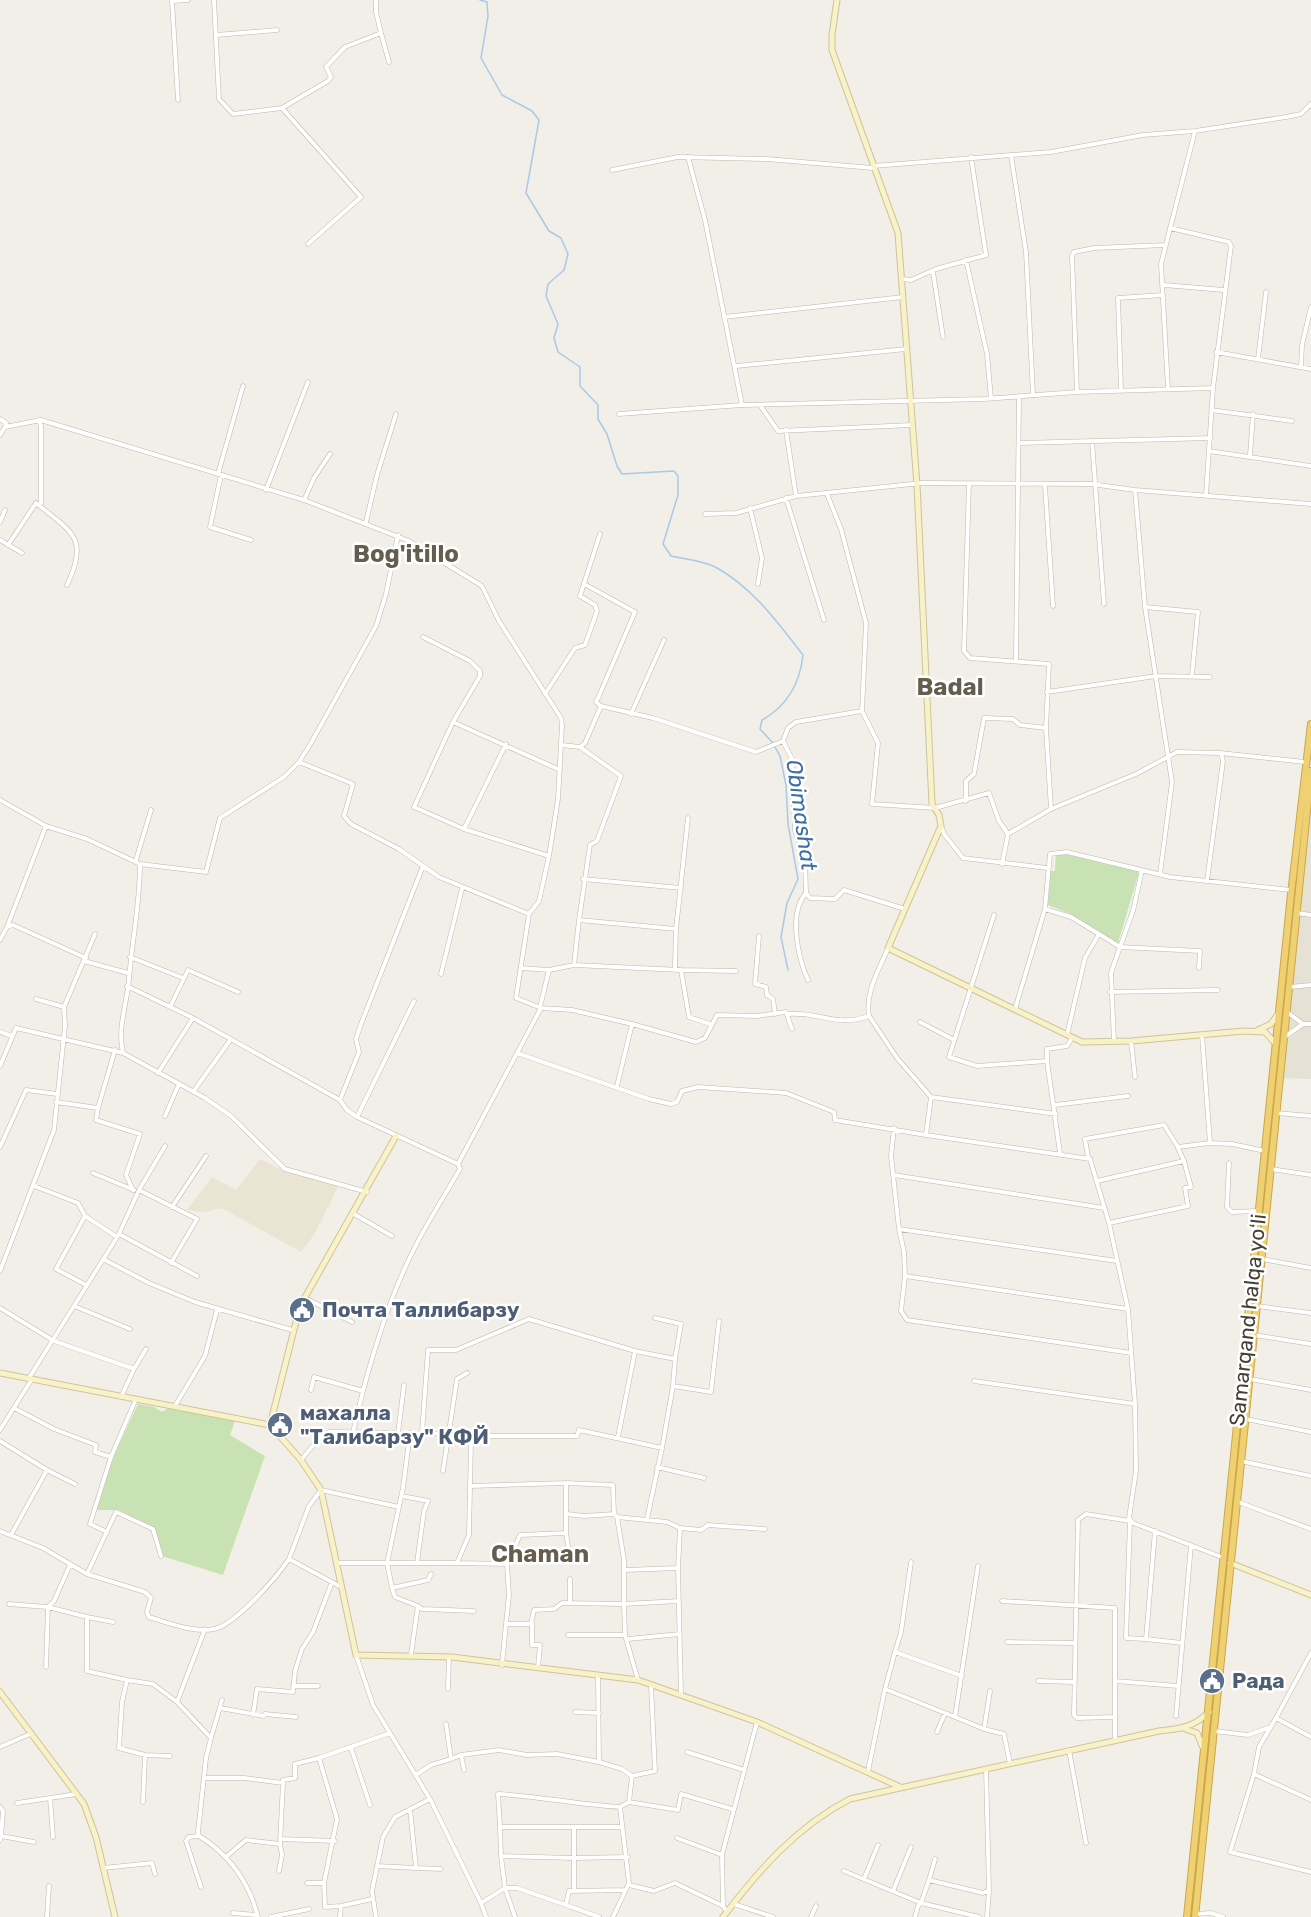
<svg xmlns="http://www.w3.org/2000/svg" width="1311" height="1917" viewBox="0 0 1311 1917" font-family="Rubik,sans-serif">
	<rect width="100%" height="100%" fill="#f1efe7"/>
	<!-- residential -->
	<path fill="#e5e1d5" d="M1311,771V1079L1280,1078Z"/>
	<!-- education -->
	<path fill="#e9e5d2" d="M260,1159L286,1172L339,1185L314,1235L301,1252L222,1208L205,1212L187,1210L212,1177L236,1190Z"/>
	<!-- green -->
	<path fill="#c9e2b3" d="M1056,852L1139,872L1118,943L1071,914L1048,905L1050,871H1055Z
		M138,1404L154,1407L162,1412L169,1408L235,1421L230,1435L265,1456L223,1575L162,1556L154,1528L119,1510H95L115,1454Z"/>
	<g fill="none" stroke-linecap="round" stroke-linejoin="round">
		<!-- stream -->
		<path stroke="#a9c9e8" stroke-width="1.5" d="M480,0L487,2L488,16L481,58L502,95L532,111L539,120L526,193L549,231L561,238L568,254L564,270L548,284L546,296L558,324L554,338L558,352L580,367V386L598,405V419L607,434L617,466L622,474L674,471L678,476V495L663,544L671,556C685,559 704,561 717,568C753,588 778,623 803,655C800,683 787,706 762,720L760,729L773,743
			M775,747L780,756L786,785L788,824L798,879L787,903L781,937L788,970"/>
		<!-- street casing -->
		<g stroke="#bcb7aa" stroke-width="5">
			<path id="street" d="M214,0L219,99L233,114L282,108L328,81L331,77L326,67L345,47L381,33L376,12V0
				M381,33L389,62
				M216,35L277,30
				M178,100L172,1L188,0
				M282,108L361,197L308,244
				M1011,155L1026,252L1033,395
				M688,157L705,220L742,405
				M873,166L1051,152L1143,135L1195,131L1286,117L1301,114L1311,104
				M612,170L678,157L767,159L873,168
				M1170,228L1229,242L1231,246L1213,388L1206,495
				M966,260L987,354L991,398
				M933,272L943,337
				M902,279L911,280L936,269L986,255L971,157
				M1164,285L1224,290
				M724,317L903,297
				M1216,352L1311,369
				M1258,359L1266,292
				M736,366L906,349
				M1301,367L1302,345L1311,307
				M1168,389L1161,264L1195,131
				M1121,390L1118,298L1163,295
				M1077,392L1072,256L1074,252L1094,248L1166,245
				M760,405L778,431L912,425
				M1211,410L1292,421
				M619,414L742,405L984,399L1077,392L1213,388
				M0,419L6,423L5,427
				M786,430L796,496
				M0,435L5,427L41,420L304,500L409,541L482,586L499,621L561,718L562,725L558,799L549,856L539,901L529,914L516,998L541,1008L572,1010L632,1024L617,1086
				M1092,441L1104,604
				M1019,443L1211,438
				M1209,451L1311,466
				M1250,455L1253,414
				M218,474L243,386
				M221,475L210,527L251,540
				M969,483L964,651L970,658L1049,664L1046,728L1051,809
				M1045,486L1053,606
				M266,490L308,382
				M1135,490L1145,607L1172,782L1160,874
				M827,494L841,529L866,623L862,711L878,743L872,804L935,808L989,793L999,821L1008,834
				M786,498L824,620
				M304,500L314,478L330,454
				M38,505L41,503V426L39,420
				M750,508L762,558L758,584
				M705,514L736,513L796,496L922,483L1091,484L1135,490L1311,504
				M0,522L5,510
				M366,522L377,475L396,414
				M0,540L22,553
				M8,545L36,503C71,532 90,537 67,585
				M586,585L635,612L599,696L596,702L601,706
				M1145,607L1198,612L1192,675
				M423,637L470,661L480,671V676L453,722
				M1016,660L1019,396
				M1047,692L1156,676L1210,677
				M545,694L575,648L585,645L597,611L595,605L580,596L600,534
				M631,714L664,640
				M783,741L792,759L795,831L805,858L806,893C788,913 798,958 808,980
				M562,745L580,747L585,743L601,706L653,718L756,752L783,741L788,728L796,722L862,711
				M299,762L353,784L344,816L351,824L399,849L439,877L529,914
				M0,800L46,826L87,839L140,864L206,872L220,818L284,777L299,762L311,743L376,626L386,594L398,535
				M966,801V781L974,774L984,718L1013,719L1020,725L1046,728
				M941,826L944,834L963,858L1047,868
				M464,829L506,744
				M1008,834L1051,809L1136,774L1177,752L1220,753L1305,762
				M549,856L464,829L414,807L453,722L560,770
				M136,860L151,810
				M1002,864L1008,834
				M583,879L681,888
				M1207,881L1223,761L1221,753
				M806,893L810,898L835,899L844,890L905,909
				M1045,909L1071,917L1099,934
				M1297,913L1311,915
				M994,915L949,1057L977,1066L1047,1061V1049L1067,1046L1072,1038
				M579,920L590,845L597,841L621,776L580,747
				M7,927L46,826
				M759,936L755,984L766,987L767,995L773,999L775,1014
				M0,940L7,927L13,925L86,958
				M130,957L183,978
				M84,961L128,973
				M574,965L579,920L676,929
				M521,968L549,970L574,965L681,970
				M675,968L676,929L688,818
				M441,974L462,889
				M127,986L193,1018L340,1100L347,1110L357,1117L458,1164L541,1008
				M1290,987L1311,985
				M1110,992L1218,990
				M36,999L64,1007
				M170,1007L188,970L238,992
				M540,1007L549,970
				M1015,1009L1045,909L1050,854L1067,852L1170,877L1291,890
				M1287,1012L1303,1024
				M787,1014C820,1011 836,1028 869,1016L897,1058L931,1097L926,1135L1090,1159L1109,1223L1128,1309L1135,1404L1136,1471L1129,1518L1133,1523L1224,1558
				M869,1016C865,992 879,970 888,948
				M920,1022L954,1040
				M632,1024L696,1042L705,1038L717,1015L757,1016L786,1012L792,1029
				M710,1024L689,1017L681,970L736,971
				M0,1032L12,1036
				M1067,1035L1085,958L1099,934L1120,947L1133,911L1142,870
				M1202,1035L1210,1143L1232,1144L1265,1151
				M1286,1036L1303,1024H1311
				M1114,1041L1111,973L1120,947L1200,951L1199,968
				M1131,1041L1135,1077
				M123,1053C117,1027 127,1005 129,979C132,941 140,903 140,864
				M517,1053L649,1099L671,1104L677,1102L682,1091L698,1087L786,1093L834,1112L835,1120L926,1135
				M1047,1061L1060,1153
				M0,1066L16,1028L123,1053L205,1098L231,1116L285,1169L367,1192
				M158,1073L193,1018
				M193,1092L231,1039
				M931,1097L1056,1114
				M340,1100L359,1052L356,1039L361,1024L423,866
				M56,1102L98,1108L115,1050
				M1055,1105L1128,1096
				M98,1108L96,1120L140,1134L126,1175L133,1190
				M1276,1113L1311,1116
				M165,1116L179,1084
				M357,1117L414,1001
				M894,1128L891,1156L899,1229L1117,1261
				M0,1147L26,1090L57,1094
				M1088,1157L1085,1139L1164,1125L1178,1147L1210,1143
				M1229,1163L1227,1207L1232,1212L1258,1211
				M1271,1169L1311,1175
				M93,1173L134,1190
				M894,1175L1104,1208
				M1097,1181L1184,1161L1178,1148
				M34,1186L78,1203L85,1216L56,1269L86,1285
				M139,1190L197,1219L171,1263
				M172,1207L206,1156
				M354,1214L392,1236
				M85,1216L117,1237
				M1109,1223L1188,1206L1185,1188L1191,1187L1184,1161
				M899,1229L904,1252L905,1276L1128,1309
				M119,1234L197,1276
				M103,1259L149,1283L195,1302L292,1330
				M1262,1259L1311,1268
				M0,1271L54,1130L65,1026L64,1007L95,934
				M905,1276L901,1311L907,1320L1131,1353
				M305,1298L352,1322
				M74,1306L130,1329
				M1257,1306L1311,1313
				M0,1308L54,1341L134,1369L121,1397
				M655,1318L681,1324L675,1359
				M1254,1335L1311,1344
				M635,1351L675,1359L673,1386L711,1392L719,1321
				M134,1369L146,1349
				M29,1378L119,1234L139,1190L165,1146
				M1250,1379L1311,1390
				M974,1381L1135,1404
				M311,1390L314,1377L363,1391L353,1432
				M363,1391C376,1342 391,1294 414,1249C428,1221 445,1195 460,1169L458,1164
				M175,1406L205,1356L217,1310
				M14,1408L54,1429L96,1445L95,1452L111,1457L90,1524L107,1532
				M1246,1419L1311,1432
				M0,1430L32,1379
				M398,1433L404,1385
				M410,1433L403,1488L387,1563L392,1588L428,1580L431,1574
				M422,1433L428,1350H456L529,1319L635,1351L618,1437
				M468,1436H577L579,1430L662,1448L647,1519
				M0,1441L47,1470
				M662,1448L673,1386
				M111,1457L136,1399
				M301,1460L321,1436L330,1432L464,1434L471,1441L469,1535L457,1563H336
				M1241,1461L1311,1476
				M657,1467L704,1478
				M443,1471L457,1379L467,1373
				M470,1486L566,1483V1533
				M402,1496L428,1501L424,1511L417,1563
				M1238,1502L1311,1529
				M567,1514L584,1516L614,1514
				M617,1517L667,1522L680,1528L678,1568L681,1694
				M680,1528L701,1530L708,1525L765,1529
				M0,1531L43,1548L87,1574L145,1592L151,1598L147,1612L149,1617C168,1623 194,1633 214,1629C235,1625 277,1577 289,1559L341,1587
				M11,1535L47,1470L75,1484
				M289,1559L309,1506L321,1490L399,1507
				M911,1562L901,1632L895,1652L962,1676
				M458,1563L507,1564L520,1535L566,1533L568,1546
				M507,1564L509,1595L506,1624H531L534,1610L554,1609L562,1603L624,1604V1560L617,1517L614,1514L613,1485L566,1483
				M978,1566L955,1717L984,1729
				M625,1570L678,1568
				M87,1574L116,1512L153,1529L161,1556
				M570,1579V1603
				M392,1588L395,1597L418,1606L411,1654
				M1002,1601L1115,1608V1681
				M9,1604L47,1607
				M418,1606L422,1609L474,1611
				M48,1607L54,1601L70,1565
				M87,1617L113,1622
				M532,1623V1645H540L538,1667
				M568,1635H625
				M628,1639L680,1634
				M1146,1639L1182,1643
				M1007,1642L1075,1643
				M1311,1653L1276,1718L1311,1737
				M356,1655L373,1705L430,1799L481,1903L486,1917
				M502,1665L506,1624
				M46,1667L48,1607L87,1617V1671L127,1680
				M598,1676L599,1762L622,1769L632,1776L655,1771L651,1685
				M638,1680L625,1635L624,1604L679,1601
				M1038,1681L1074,1682
				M293,1686H318
				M448,1689L449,1657
				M885,1689L955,1717
				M990,1691L984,1729L1004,1734L1010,1764
				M177,1702L205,1629
				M220,1708L264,1716L265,1714L296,1717
				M575,1712L599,1713
				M253,1715L257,1689L293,1692L295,1671L302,1649L313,1632L332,1582
				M1176,1716L1191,1545
				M1115,1717L1077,1718L1074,1715L1078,1520L1086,1514L1130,1521L1126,1638L1146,1639L1155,1531
				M1276,1718L1259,1747L1254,1774L1230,1852L1311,1872
				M446,1724L451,1759L461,1755
				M1214,1731L1248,1735L1268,1728
				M937,1732L945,1713
				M211,1738L222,1700
				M1115,1741V1681L1178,1686
				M0,1747L30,1734
				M351,1748L370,1805
				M1069,1750L1086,1843
				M687,1752L744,1770
				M145,1755L170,1756
				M464,1770L461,1755L499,1750L527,1755L557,1754L599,1762
				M868,1771L885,1689L895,1652
				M1254,1774L1311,1800
				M416,1775L431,1765L451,1759
				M632,1776L629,1802L678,1810L681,1794L732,1809
				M205,1778H244L283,1783L280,1844L246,1840L227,1856
				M283,1783V1780L295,1778V1764L319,1758
				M143,1802L145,1755L119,1748L122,1702L127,1680L153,1684L177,1702L211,1738L206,1758L198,1832L199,1836C230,1855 249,1882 258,1917
				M17,1803L50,1798
				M0,1807L3,1811L1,1836
				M500,1827L498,1794C540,1796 579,1805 620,1807
				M574,1827H622
				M199,1836L189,1837L186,1841L201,1887
				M53,1837L50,1798L76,1794
				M677,1838L722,1855
				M280,1839L335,1841
				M0,1840L1,1836L34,1842
				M501,1856L500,1827H574V1858L501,1856L505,1888H517L566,1905
				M935,1859L929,1880L983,1893L989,1890L986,1769
				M377,1866L416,1868L410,1809
				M103,1868L152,1863L155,1874
				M416,1868L441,1869
				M279,1871L282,1855L280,1844
				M844,1871L921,1903L918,1906L915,1917
				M864,1879L878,1845
				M929,1880L921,1903L979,1917
				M307,1883H324L325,1907L341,1906
				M324,1883L337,1819L319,1758L390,1733
				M629,1885L654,1891L675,1883L723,1906
				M574,1890V1858L628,1857
				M893,1891L911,1847
				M481,1903L505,1888L515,1917
				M734,1904L773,1917
				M727,1912L723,1906L722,1855L757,1722
				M233,1913L257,1915
				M1196,1914L1211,1913L1223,1917
				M47,1917L49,1886
				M271,1917L309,1909
				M340,1917L341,1906L372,1899
				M376,1917L372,1891L383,1837L395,1817L430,1799
				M599,1917L566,1905L569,1891L625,1890
				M613,1917L629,1883L620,1807L629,1802
				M811,1917L816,1906
				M987,1917L989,1890"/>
		</g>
		<!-- secondary casing -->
		<g stroke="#cdc49b" stroke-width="7">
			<path id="secondary" d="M837,0L832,35V50L898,233L917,485L932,804L939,815L941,826L888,948L1082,1042L1131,1041L1244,1031L1265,1032L1275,1043
				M1258,1030L1271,1024L1278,1014
				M0,1373L270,1425L301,1460L321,1490L356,1655L452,1657L638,1680L757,1722L900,1787
				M270,1425L300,1306L396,1136
				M1230,1563L1311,1595
				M0,1692L84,1804L96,1837L115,1917
				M1185,1729L1197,1733L1203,1748
				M723,1917C759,1870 796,1827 850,1799L1159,1731C1180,1729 1194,1727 1209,1712"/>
		</g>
		<!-- highway casing -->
		<g stroke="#cda745" stroke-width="8">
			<path id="highway" d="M1187,1917L1291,894L1311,724
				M1195,1917L1311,771"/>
		</g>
		<!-- street -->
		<use href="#street" stroke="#fff" stroke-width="4"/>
		<!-- secondary -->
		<use href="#secondary" stroke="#f9f2c9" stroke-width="5"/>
		<!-- highway -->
		<use href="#highway" stroke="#efd174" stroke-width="6"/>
	</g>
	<!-- icons -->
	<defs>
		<g id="civic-disc" transform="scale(1.35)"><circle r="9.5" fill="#5c6f8a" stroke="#fff"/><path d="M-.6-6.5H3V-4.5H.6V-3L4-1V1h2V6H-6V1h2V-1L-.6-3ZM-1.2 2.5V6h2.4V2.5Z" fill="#fff"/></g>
	</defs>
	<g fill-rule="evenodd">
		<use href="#civic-disc" x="302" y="1310"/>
		<use href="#civic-disc" x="280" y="1425"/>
		<use href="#civic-disc" x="1212" y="1681"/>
	</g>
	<g text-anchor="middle" stroke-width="5" stroke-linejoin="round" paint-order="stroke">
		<!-- service labels -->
		<g font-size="21" font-weight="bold" fill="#4e5e75" stroke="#fff" text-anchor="start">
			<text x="322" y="1317">Почта Таллибарзу</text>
			<text x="300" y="1420">махалла<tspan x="300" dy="24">"Талибарзу" КФЙ</tspan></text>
			<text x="1232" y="1688">Рада</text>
		</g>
		<!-- street labels -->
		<g font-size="21" fill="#444036" stroke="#fff">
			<text transform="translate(1248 1320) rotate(-84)" y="7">Samarqand halqa yoʻli</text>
		</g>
		<!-- water labels -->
		<g font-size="22" font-style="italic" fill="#3b6ea4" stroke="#fff">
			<text transform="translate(802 815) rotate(82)" y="8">Obimashat</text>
		</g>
		<!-- quarter labels -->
		<g font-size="24" font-weight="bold" fill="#655e4f" stroke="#fff">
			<text x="406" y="562">Bog'itillo</text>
			<text x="950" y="695">Badal</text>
			<text x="540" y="1562">Chaman</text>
		</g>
	</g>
</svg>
